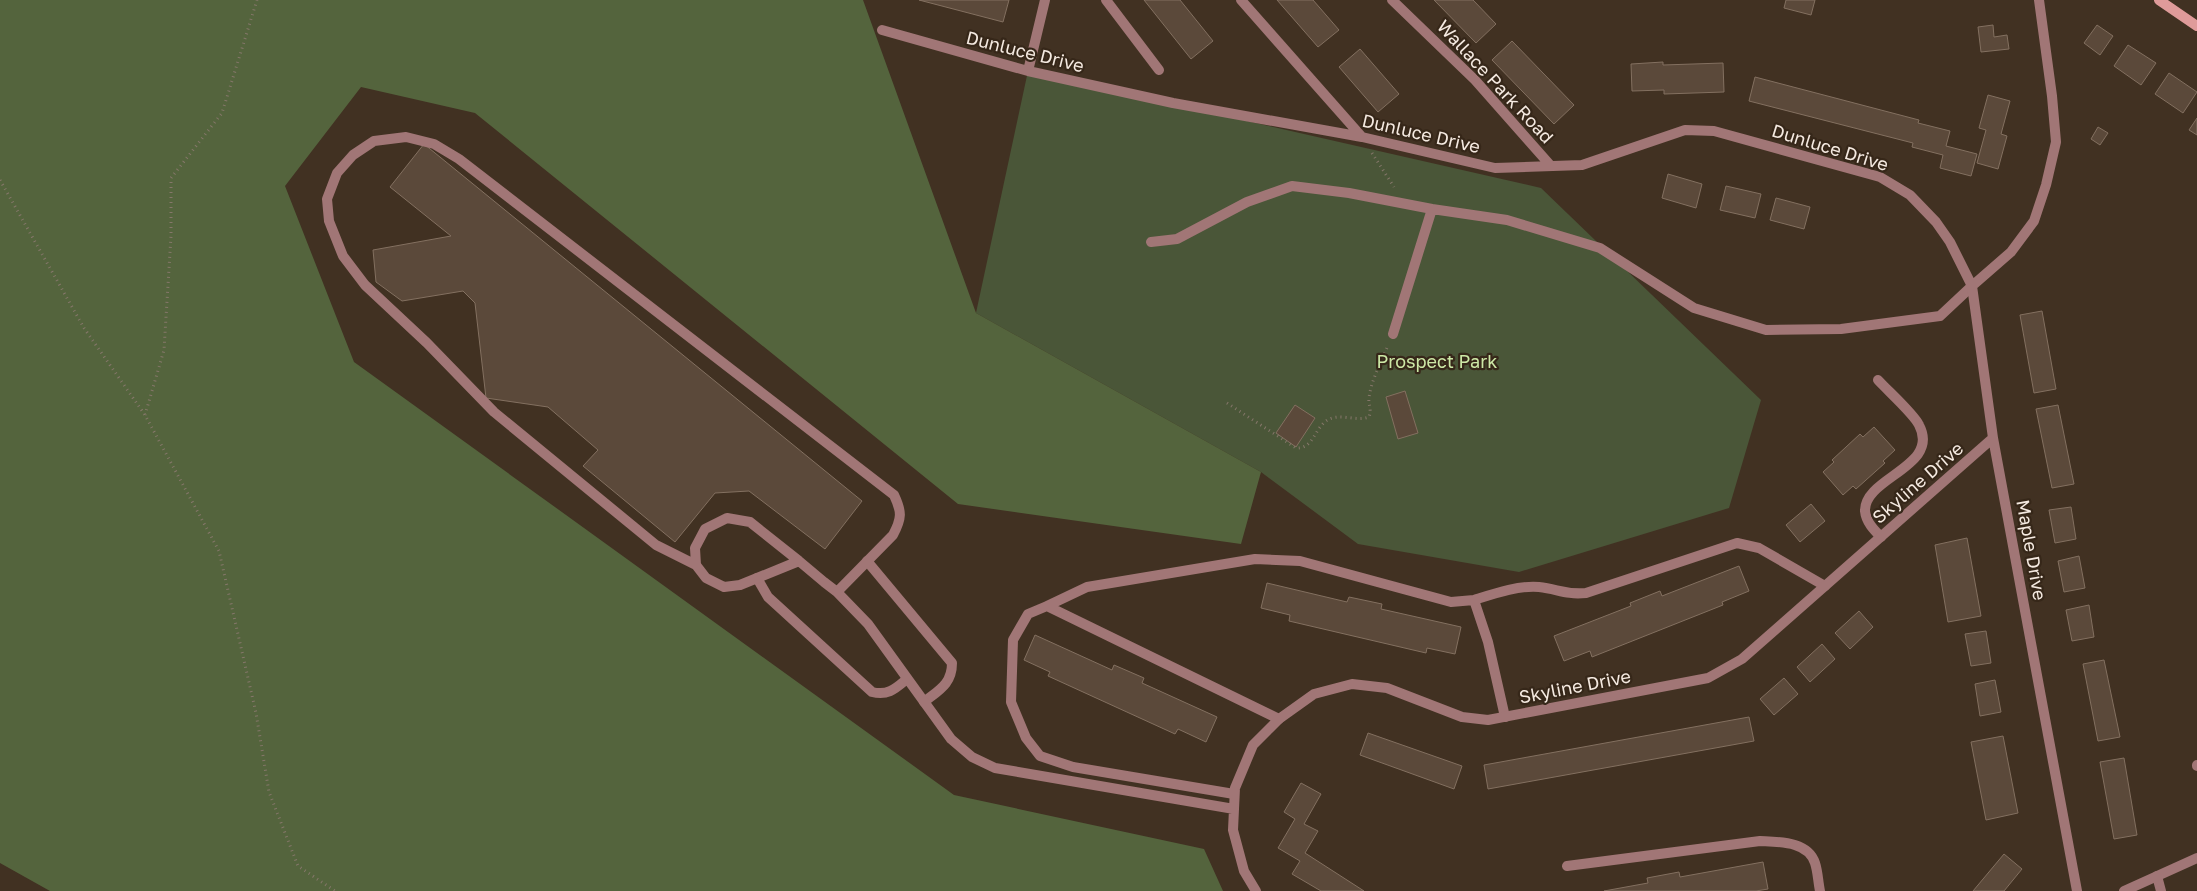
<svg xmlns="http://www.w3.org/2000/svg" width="2197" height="891" viewBox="0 0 2197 891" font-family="'Golos Text',sans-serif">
	<rect width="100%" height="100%" fill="#413122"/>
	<!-- green -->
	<path fill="#4a5638" d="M1028,71L1541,188L1761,400L1729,508L1519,572L1358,544L1261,472L976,313Z"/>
	<!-- forest -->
	<path fill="#54643d" d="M0,0H863L976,313L1261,472L1241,544L958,504L475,113L361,87L285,186L354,362L954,795L1204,849L1223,891H50L0,863Z"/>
	<!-- building -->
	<path fill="#5b493a" stroke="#837060" d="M919,0H1009L1003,22Z
		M1144,0H1180L1213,41L1191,59Z
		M1277,0H1313L1339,30L1318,47Z
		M1434,0H1473L1496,24L1476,43Z
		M1786,0H1815L1811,15L1784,8Z
		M1993,25L1994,37L2007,35L2009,49L1981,52L1978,27Z
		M2097,25L2113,36L2100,55L2084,43Z
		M1512,41L1574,105L1554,124L1492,60Z
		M2128,45L2156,63L2141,85L2114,66Z
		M1360,49L1399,94L1378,112L1339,67Z
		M1663,62V65L1723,63L1724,92L1664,94V90L1632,91L1631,64Z
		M2169,73L2197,92L2183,113L2155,94Z
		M1755,77L1919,120L1918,123L1950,131L1946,146L1977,154L1971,176L1940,168L1943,155L1912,147L1913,143L1749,101Z
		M1988,95L2010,101L2001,134L2007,136L1998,169L1977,163L1986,130L1979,128Z
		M2197,118V135L2189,130Z
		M2098,127L2108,133L2100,145L2091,139Z
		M424,144L862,501L825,549L749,491L715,493L675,542L583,466L598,450L548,407L486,398L475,303L463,291L402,301L376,282L373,250L451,236L390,187Z
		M1668,174L1702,184L1696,208L1662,198Z
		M1726,186L1761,194L1755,218L1720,210Z
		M1776,198L1810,207L1804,229L1770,220Z
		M2042,311L2056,389L2034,393L2020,315Z
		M1405,391L1418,433L1398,439L1386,397Z
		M1295,405L1315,418L1296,447L1276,433Z
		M2058,405L2074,484L2052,488L2036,409Z
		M1874,427L1895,450L1883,461L1885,463L1856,489L1853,486L1843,495L1823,472L1834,462L1832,460L1860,434L1863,437Z
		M1811,504L1825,521L1800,542L1786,525Z
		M2071,507L2076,539L2055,543L2049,510Z
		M1967,538L1981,616L1948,622L1935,545Z
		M2079,556L2085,588L2064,592L2058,561Z
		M1739,566L1749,591L1722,602L1723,605L1592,657L1590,651L1564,661L1554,636L1631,606L1630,603L1660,591L1662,596Z
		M1267,583L1347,602L1349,597L1382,604L1381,609L1461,627L1455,654L1427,648L1426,653L1289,621L1290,615L1261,608Z
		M2089,605L2094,637L2072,641L2066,610Z
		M1859,611L1873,627L1850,649L1835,633Z
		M1986,631L1991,663L1971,666L1965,634Z
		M1035,635L1112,670L1114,665L1144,678L1142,683L1217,717L1206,742L1178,729L1175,734L1048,676L1050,672L1024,660Z
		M1822,644L1835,659L1810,682L1797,667Z
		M2104,660L2120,737L2098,741L2083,664Z
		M1784,678L1798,694L1774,715L1760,699Z
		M1995,680L2001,712L1980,716L1975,684Z
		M1749,717L1754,741L1488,789L1484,765Z
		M1368,733L1462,766L1454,789L1360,755Z
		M2003,736L2018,813L1986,820L1971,742Z
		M2124,758L2137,835L2114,839L2100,762Z
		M1301,783L1321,794L1304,824L1318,831L1305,853L1364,891H1321L1292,874L1300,861L1278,848L1295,819L1284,812Z
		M2004,854L2022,869L2004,891H1973Z
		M1763,862L1768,889L1756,891H1604L1648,883L1647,878L1679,872L1680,877Z"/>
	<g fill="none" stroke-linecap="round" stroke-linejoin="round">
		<!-- path -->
		<path stroke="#85776a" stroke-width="3" stroke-dasharray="1 4" stroke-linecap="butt" d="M1372,153L1394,187
			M0,180L84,328L145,415L219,551L256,713L269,792L298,866L335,891
			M1227,403L1296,448C1313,449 1314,430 1326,421C1338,412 1356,422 1369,417C1372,409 1368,405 1369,398C1371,380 1382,361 1388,345
			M145,415L164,350L171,236V178L222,113L257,0"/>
		<!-- lane -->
		<path stroke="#a17676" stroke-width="10" d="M1151,242L1177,239L1247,202L1292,186L1349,193L1432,209
			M1393,334L1432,209L1507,220L1600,248L1694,308L1766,330L1841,329L1940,316L1972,286
			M1878,380C1887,390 1914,414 1919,425C1941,467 1864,477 1865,511C1866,522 1874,530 1881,537
			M867,561L952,663C952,684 939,690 924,702
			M757,578L768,597L872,692C888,696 895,689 907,679
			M1474,600C1493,594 1519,585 1539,587C1558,589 1565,595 1586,593L1737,543L1759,548L1825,586
			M1047,606L1087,587L1255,559L1300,561L1451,602L1474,600L1488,642L1505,717
			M2197,765V766
			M1234,794L1073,767L1040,756L1026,738L1011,702L1013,640L1028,614L1047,606L1279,719
			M1567,866L1760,841C1779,842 1808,841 1815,863C1818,872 1818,882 1820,891
			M2157,876L2161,891"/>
		<!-- street -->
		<path stroke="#a17676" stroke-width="10" d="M1106,0L1159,70
			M1241,0L1362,137
			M1392,0L1475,80L1551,166
			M882,30L1028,71L1173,103L1362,137L1495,168L1582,165L1685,130L1714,131L1880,177L1910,195L1936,222L1950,242L1972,286L1993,438L2077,891
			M1028,71L1045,0
			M1972,286L2011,252L2034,221L2046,185L2056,142L2052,96L2039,0
			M799,561L740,585L724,587L706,578L696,565L695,548L705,529L727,518L750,522L799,561L824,582L837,592L868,624L951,739L972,757L995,768L1234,809
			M696,565L656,545L494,412L427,343L365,285L343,256L329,221L327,199L337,173L353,155L374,141L406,137L434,144L459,159L894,495C902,512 902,518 893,535L837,592
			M1256,891L1244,871L1233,830L1235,788L1253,745L1279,719L1314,694L1352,684L1387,688L1462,717L1488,720L1708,678L1742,659L1993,438
			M2124,891L2197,858"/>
		<!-- secondary -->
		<path stroke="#df9b9a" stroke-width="10" d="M2159,0L2197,26"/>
	</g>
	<g text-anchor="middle" stroke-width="4.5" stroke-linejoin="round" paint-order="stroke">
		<!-- street labels -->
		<g font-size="18" fill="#f5eae1" stroke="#362719">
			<text transform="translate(1025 52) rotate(14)" y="6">Dunluce Drive</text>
			<text transform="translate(1495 82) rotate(47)" y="6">Wallace Park Road</text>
			<text transform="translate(1421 134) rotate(13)" y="6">Dunluce Drive</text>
			<text transform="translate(1830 148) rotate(17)" y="6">Dunluce Drive</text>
			<text transform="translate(1918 483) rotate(-41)" y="6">Skyline Drive</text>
			<text transform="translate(2031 550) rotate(80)" y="6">Maple Drive</text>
			<text transform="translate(1575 687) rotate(-11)" y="6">Skyline Drive</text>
		</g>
		<!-- park labels -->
		<g font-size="18" fill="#cde8a6" stroke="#362719">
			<text x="1437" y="368">Prospect Park</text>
		</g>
	</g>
</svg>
